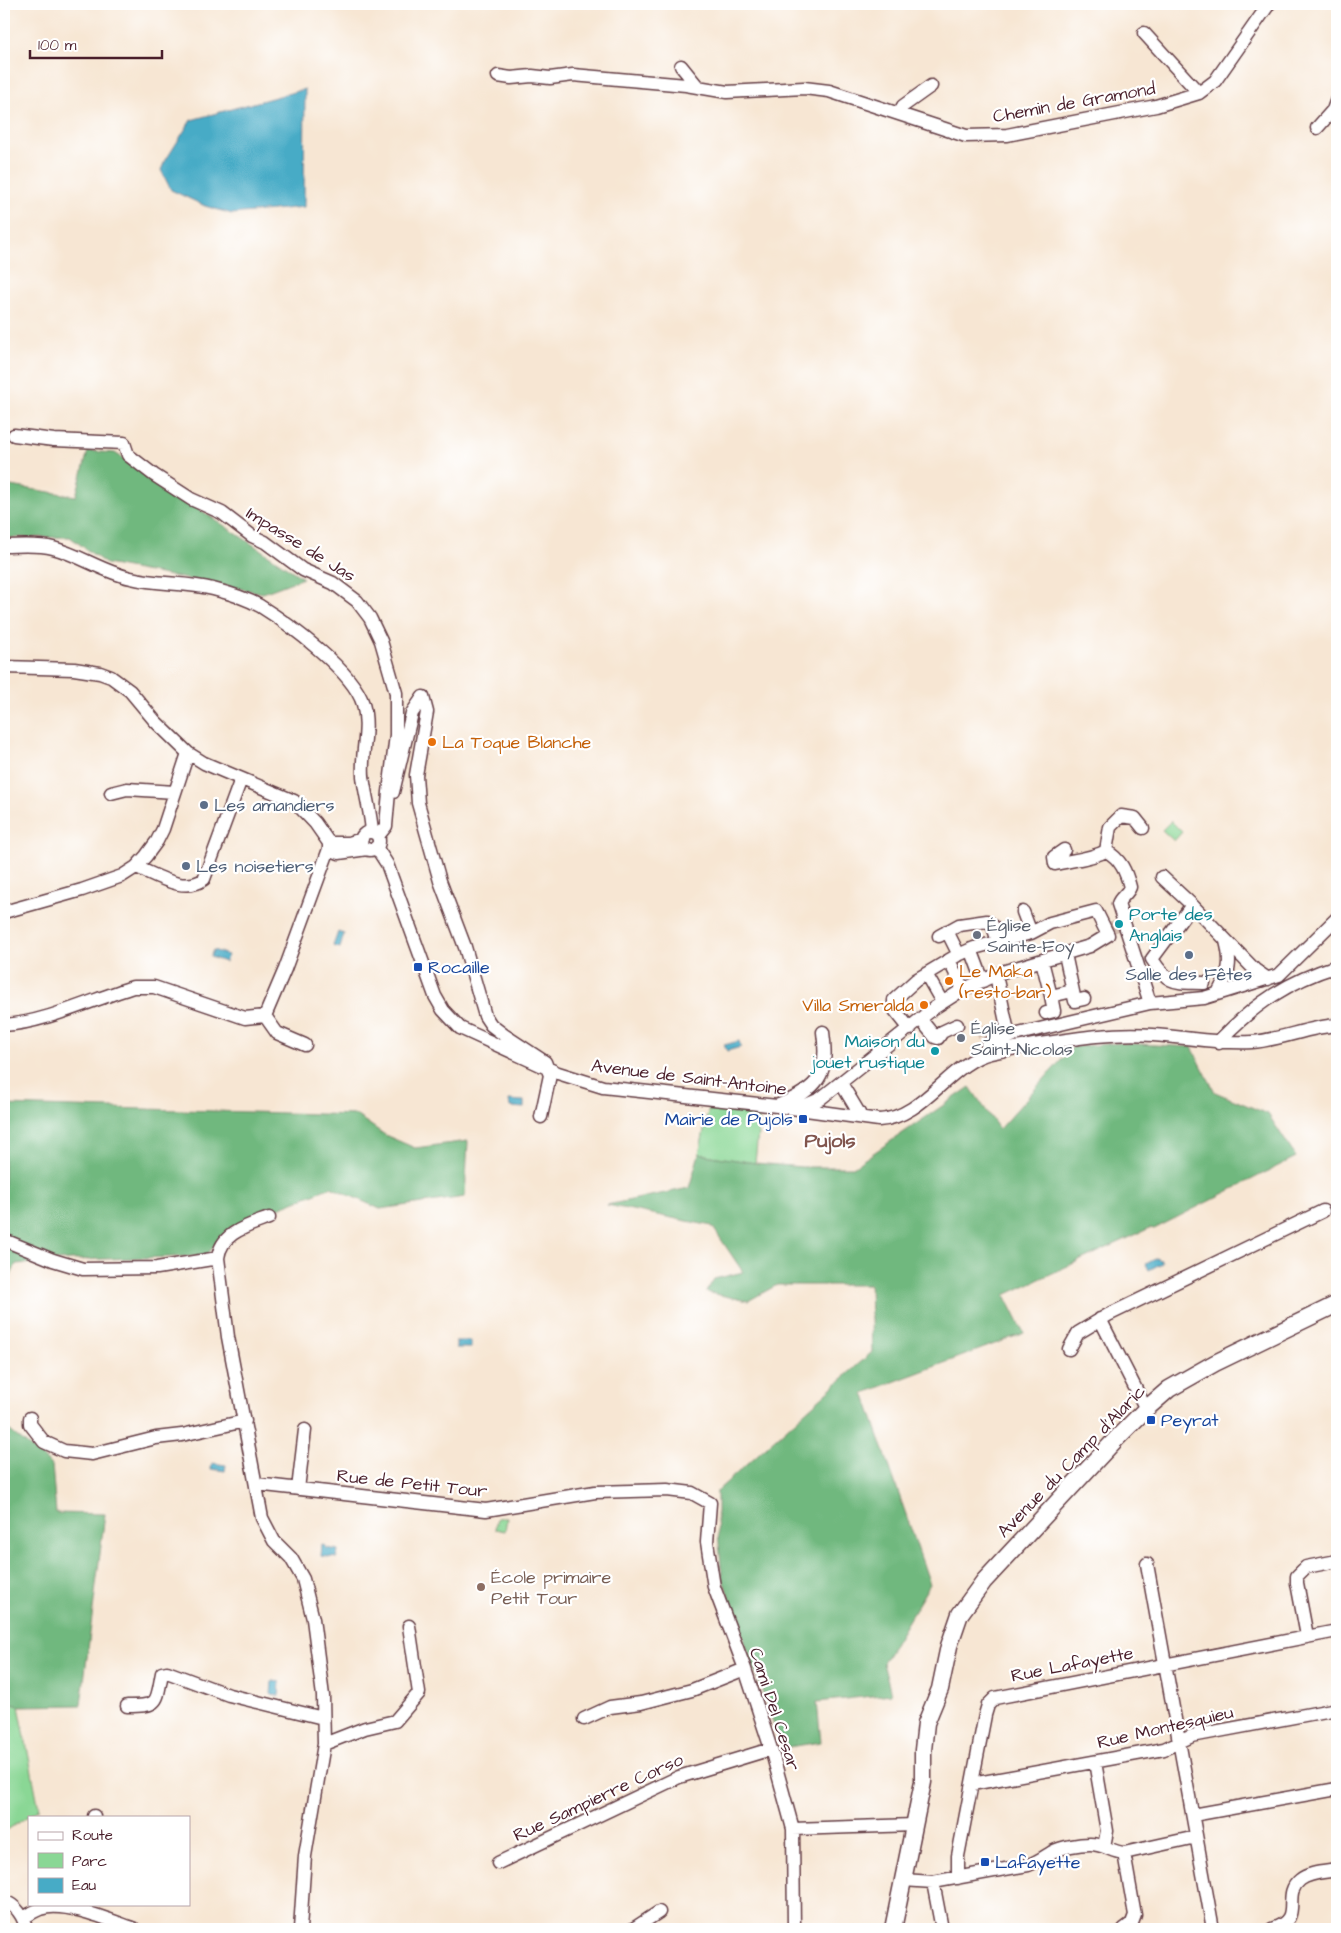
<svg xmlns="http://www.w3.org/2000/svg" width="1341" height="1933" viewBox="0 0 1341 1933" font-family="'Architects Daughter',sans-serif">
	<rect width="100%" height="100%" fill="#fff"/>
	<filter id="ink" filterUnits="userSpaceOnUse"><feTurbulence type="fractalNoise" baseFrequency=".02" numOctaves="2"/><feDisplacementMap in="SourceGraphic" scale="10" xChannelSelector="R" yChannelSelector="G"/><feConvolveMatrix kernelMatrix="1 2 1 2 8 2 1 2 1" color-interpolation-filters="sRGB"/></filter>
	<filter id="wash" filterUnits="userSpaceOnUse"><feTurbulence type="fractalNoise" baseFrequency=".0096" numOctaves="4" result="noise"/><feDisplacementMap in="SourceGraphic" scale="20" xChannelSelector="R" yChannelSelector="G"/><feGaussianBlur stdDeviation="1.12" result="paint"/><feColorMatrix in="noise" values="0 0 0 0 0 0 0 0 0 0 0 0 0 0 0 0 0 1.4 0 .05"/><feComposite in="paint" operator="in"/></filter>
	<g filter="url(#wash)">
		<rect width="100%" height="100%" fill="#f7e6d3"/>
		<!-- green -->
		<path fill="#8ad795" stroke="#6a7b60" d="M1171,821L1182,832L1174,841L1162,830Z
			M709,1107L760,1114L755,1163L699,1154Z
			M507,1517L505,1531L495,1529L497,1518Z
			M4,1701L19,1706L39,1809L4,1832Z"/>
		<!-- forest -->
		<path fill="#6fb87e" stroke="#5c6c54" d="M88,451L115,453L303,578L263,593L106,564L70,537L4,538V485L76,496Z
			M1119,1043L1192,1047L1215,1092L1268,1114L1296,1157L1154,1229L1150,1228L1005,1295L1024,1333L864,1393L930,1584L883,1663L891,1694L817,1702L821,1742L782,1748L722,1577L717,1521V1491L872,1352L870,1285H777L748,1301L706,1292L714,1279L743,1272L712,1226L607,1205L689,1188L699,1154L755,1163L802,1167H853L970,1087L999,1129L1073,1047Z
			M4,1105L356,1115L385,1135L415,1148L468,1141L465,1197L380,1209L331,1187L231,1227L205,1256L71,1260L16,1264L4,1292Z
			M4,1426L52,1465L56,1513L105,1514L81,1705L19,1706L4,1701Z"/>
		<!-- water -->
		<path fill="#47abc6" stroke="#486578" d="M305,89L304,207L232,214L205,206L171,190L161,170L164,163L191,120Z
			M338,932L344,934L340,948L333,946Z
			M213,950L228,955L225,962L210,957Z
			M739,1041L741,1047L727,1051L724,1045Z
			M509,1100L524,1101V1108L510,1107Z
			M1157,1258L1159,1260L1160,1259L1162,1263L1149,1270L1146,1264Z
			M456,1341H471V1348H456Z
			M212,1463L226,1465L225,1471L211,1469Z
			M322,1545L326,1546V1548L338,1550L337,1558L321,1556Z
			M272,1681L280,1682L279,1696L271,1695Z"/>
	</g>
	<g filter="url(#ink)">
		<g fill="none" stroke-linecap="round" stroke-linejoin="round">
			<!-- minor-tunnel -->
			<path stroke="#d4beb1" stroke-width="12" stroke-dasharray="12 6" stroke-linecap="butt" d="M1106,929L1124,923
				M981,1026L984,1036"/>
			<!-- minor casing -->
			<g stroke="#643d44" stroke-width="15">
				<path id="minor" d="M1144,33L1199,93
					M681,66L698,87
					M498,76L511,78L532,76L550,78L573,75L686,85L727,92L804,88L829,91L966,136L1007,135L1156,106L1199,93L1215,81L1269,4
					M900,114L903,106L931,86
					M1317,128L1333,110L1337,99
					M14,435L54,440L124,443L128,455L154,475L191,499L222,513L252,536L265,542L303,570L333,583L357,601L370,618L381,641L396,693V735L389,792H393L412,713L423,697L427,712L416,775L418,803L440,881L465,947L485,1016L491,1025L504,1035L545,1062L550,1075L541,1117
					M4,546C19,546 38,544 53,548C80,555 103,572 131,578C158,585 186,582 213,589C229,593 246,598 260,606C289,624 353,671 363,704C370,729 361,751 363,776C365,795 371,813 372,832
					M4,667L74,669L100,673L111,677L130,691L155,721L188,753L204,763L294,801L315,823L329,843
					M111,793L127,789L175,792
					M361 841a9 9 0 1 1 18 0a9 9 0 1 1-18 0Z
					M378,836L386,826L389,792
					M329,843H349L362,839
					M376,847L387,864L435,996L443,1010L460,1028L558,1073L603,1087L777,1106L879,1120C924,1118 950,1062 991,1053C1007,1049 1023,1047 1040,1044C1077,1038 1115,1032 1153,1035C1186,1037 1218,1044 1252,1042C1280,1040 1308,1027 1337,1025
					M329,849L339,853L367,849
					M1064,850L1054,857L1055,864C1072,860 1091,859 1106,851
					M1106,851C1121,859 1126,872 1130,887C1127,895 1120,897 1118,904L1150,1003
					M1106,851L1110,827L1121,816L1135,818L1143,828
					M136,867C156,875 184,894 204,879L241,779
					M1162,877L1192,905L1255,970L1268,979
					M1192,905L1152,959C1169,986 1175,982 1204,983
					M4,912L82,890L122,876L136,867L146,856L157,841L163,829L188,753
					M1023,912L1031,933
					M947,931L959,955
					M939,936L959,925L987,921L993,926L998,942
					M971,949L983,981
					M1065,954L1075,1001L1084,999
					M949,960L963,989
					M1042,961L1051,996L1068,992
					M926,974L942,1002
					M996,975L1007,1027
					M1218,993C1229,973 1232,964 1226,941
					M1046,1013L1054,1011L1051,996
					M265,1016L285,969L329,849V843
					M265,1016L277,1033L305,1045
					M921,1020L935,1037L938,1038L942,1032L957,1025
					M4,1025C44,1023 94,999 133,987H154L245,1018L265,1016
					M1219,1043L1221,1039C1256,1003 1289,981 1337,966
					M990,1053L987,1044L1018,1034L1150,1003L1204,998L1279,975L1337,918
					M841,1083L859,1113V1116
					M779,1105C819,1088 829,1076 823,1032
					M799,1108L820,1099L934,1008L962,990L1002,972L1090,946L1108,935L1096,911L1050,923L1031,933L974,948L956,956L916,980L894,1000V1009L910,1029
					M269,1218C248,1226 221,1232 218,1258L228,1337L262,1518L274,1541L291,1558L303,1579L313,1619L323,1696L324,1744L305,1856L300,1929
					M4,1240L53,1260L83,1269L157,1268L218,1258
					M1100,1319L1146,1409
					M1069,1349L1078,1333L1108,1315L1323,1211
					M30,1418V1424L44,1442L64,1451L92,1454L156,1438L182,1435L245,1421
					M256,1484L486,1510L595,1492L667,1490L692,1493L710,1503L707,1542L714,1587L745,1669L771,1749L793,1829L794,1929
					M298,1489L305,1430
					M1147,1564L1213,1929
					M1307,1636L1297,1583V1576L1306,1567L1337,1561
					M127,1706C160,1706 156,1703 162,1673L167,1672L229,1695L323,1718
					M584,1719L610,1707L641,1703L692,1690L745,1669
					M324,1744L365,1728L395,1721L419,1693L409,1626
					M1095,1762L1107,1831L1104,1846
					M972,1784L1164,1749L1192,1736L1337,1709
					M1193,1815L1337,1789
					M94,1816V1817
					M793,1829L914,1825
					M498,1863L679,1777L771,1749
					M958,1878V1856L985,1715L988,1705L995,1698L1337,1631
					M903,1880L933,1882L1028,1865C1038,1862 1044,1857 1052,1852C1062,1847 1079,1844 1090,1844C1103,1844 1112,1852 1124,1853L1196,1837
					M933,1882L942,1929
					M4,1901C16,1905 24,1917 26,1929
					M23,1918C29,1915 34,1911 40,1909C64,1900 112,1921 135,1929
					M633,1929L659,1912
					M1124,1929L1132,1923L1135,1915L1124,1853
					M1272,1929C1306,1918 1280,1896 1300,1880C1309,1872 1326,1872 1337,1870"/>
			</g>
			<!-- major casing -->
			<g stroke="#643d44" stroke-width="19">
				<path id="major" d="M893,1929L923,1782V1750L926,1723L940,1689L949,1646L960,1614L984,1581L1062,1497L1117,1438L1146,1409L1169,1389L1215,1363L1337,1304"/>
			</g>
			<!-- minor -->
			<use href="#minor" stroke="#fff" stroke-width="12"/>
			<!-- major -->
			<use href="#major" stroke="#fff" stroke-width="16"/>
		</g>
	</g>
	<!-- markers -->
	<g fill="#e8710a" stroke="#fff" stroke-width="2">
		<circle cx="432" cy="742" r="5"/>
		<circle cx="949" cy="981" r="5"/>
		<circle cx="924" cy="1005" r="5"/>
	</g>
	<g fill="#5c6f8a" stroke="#fff" stroke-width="2">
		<circle cx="204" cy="805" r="5"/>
		<circle cx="186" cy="866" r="5"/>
		<circle cx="1189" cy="955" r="5"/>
	</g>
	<g fill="#0f9aa8" stroke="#fff" stroke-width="2">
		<circle cx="1119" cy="924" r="5"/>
		<circle cx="935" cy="1051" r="5"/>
	</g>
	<g fill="#6b7280" stroke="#fff" stroke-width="2">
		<circle cx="977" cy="935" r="5"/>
		<circle cx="961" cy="1038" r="5"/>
	</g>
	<g fill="#1a4fb4" stroke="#fff" stroke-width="2">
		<rect x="413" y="962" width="10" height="10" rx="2.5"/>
		<rect x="798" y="1114" width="10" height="10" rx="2.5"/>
		<rect x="1146" y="1415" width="10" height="10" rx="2.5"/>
		<rect x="980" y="1857" width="10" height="10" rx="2.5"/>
	</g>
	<circle fill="#8d6e63" stroke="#fff" stroke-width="2" cx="481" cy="1587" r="5"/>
	<g text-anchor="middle" stroke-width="4.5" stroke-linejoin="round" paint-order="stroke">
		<!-- street labels -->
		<g font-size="18" fill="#4a1f2b" stroke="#fff">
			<text transform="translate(1074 102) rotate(-10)" y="6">Chemin de Gramond</text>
			<text transform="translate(301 544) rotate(32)" y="6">Impasse de Jas</text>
			<text transform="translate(689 1077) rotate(7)" y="6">Avenue de Saint-Antoine</text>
			<text transform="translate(1071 1461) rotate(-46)" y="6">Avenue du Camp d'Alaric</text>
			<text transform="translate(412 1483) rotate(6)" y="6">Rue de Petit Tour</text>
			<text transform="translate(1072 1664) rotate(-11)" y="6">Rue Lafayette</text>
			<text transform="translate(775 1709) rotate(72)" y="6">Cami Del Cesar</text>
			<text transform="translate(1165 1727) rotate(-13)" y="6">Rue Montesquieu</text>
			<text transform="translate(598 1797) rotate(-25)" y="6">Rue Sampierre Corso</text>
		</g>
		<!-- food labels -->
		<g font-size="18" fill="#c56008" stroke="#fff" text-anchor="start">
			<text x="442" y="748">La Toque Blanche</text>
			<text x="959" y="977">Le Maka<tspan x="959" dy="21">(resto-bar)</tspan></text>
			<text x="914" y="1011" text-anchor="end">Villa Smeralda</text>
		</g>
		<!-- service labels -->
		<g font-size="18" fill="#4e5e75" stroke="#fff" text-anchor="start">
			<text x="214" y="811">Les amandiers</text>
			<text x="196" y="872">Les noisetiers</text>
			<text x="1189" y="980" text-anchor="middle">Salle des Fêtes</text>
		</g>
		<!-- culture labels -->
		<g font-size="18" fill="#0d838f" stroke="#fff" text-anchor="start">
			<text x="1129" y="920">Porte des<tspan x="1129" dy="21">Anglais</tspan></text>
			<text x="925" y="1047" text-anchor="end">Maison du<tspan x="925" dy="21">jouet rustique</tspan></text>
		</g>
		<!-- worship labels -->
		<g font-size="18" fill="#5b616d" stroke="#fff" text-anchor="start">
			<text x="987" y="931">Église<tspan x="987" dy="21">Sainte-Foy</tspan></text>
			<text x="971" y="1034">Église<tspan x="971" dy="21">Saint-Nicolas</tspan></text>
		</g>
		<!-- transit labels -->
		<g font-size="18" fill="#164399" stroke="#fff" text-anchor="start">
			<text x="428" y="973">Rocaille</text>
			<text x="793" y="1125" text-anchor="end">Mairie de Pujols</text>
			<text x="1161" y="1426">Peyrat</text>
			<text x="995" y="1868">Lafayette</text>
		</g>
		<!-- education labels -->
		<g font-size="18" fill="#785e54" stroke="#fff" text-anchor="start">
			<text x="491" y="1583">École primaire<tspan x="491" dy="21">Petit Tour</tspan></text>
		</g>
		<!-- quarter labels -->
		<g font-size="20" font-weight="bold" fill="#81554e" stroke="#fff">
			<text x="830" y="1147">Pujols</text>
		</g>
	</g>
	<!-- margin -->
	<rect width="1341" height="1933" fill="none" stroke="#fff" stroke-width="20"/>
	<!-- legend -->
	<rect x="28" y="1816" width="162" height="90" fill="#ffffff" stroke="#b7a5aa"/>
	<rect x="38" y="1832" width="25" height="8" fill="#ffffff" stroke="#b7a5aa"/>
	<text x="72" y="1840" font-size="15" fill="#4a1f2b">Route</text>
	<rect x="38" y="1853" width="25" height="15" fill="#8ad795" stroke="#b7a5aa"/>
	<text x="72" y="1866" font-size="15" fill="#4a1f2b">Parc</text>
	<rect x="38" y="1878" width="25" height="15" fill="#47abc6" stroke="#b7a5aa"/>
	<text x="72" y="1890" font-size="15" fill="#4a1f2b">Eau</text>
	<!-- scale -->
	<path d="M30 50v8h132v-8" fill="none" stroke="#4a1f2b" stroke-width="2.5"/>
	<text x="38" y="50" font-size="15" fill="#4a1f2b" stroke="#ffffff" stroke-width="4" paint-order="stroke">100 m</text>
</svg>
